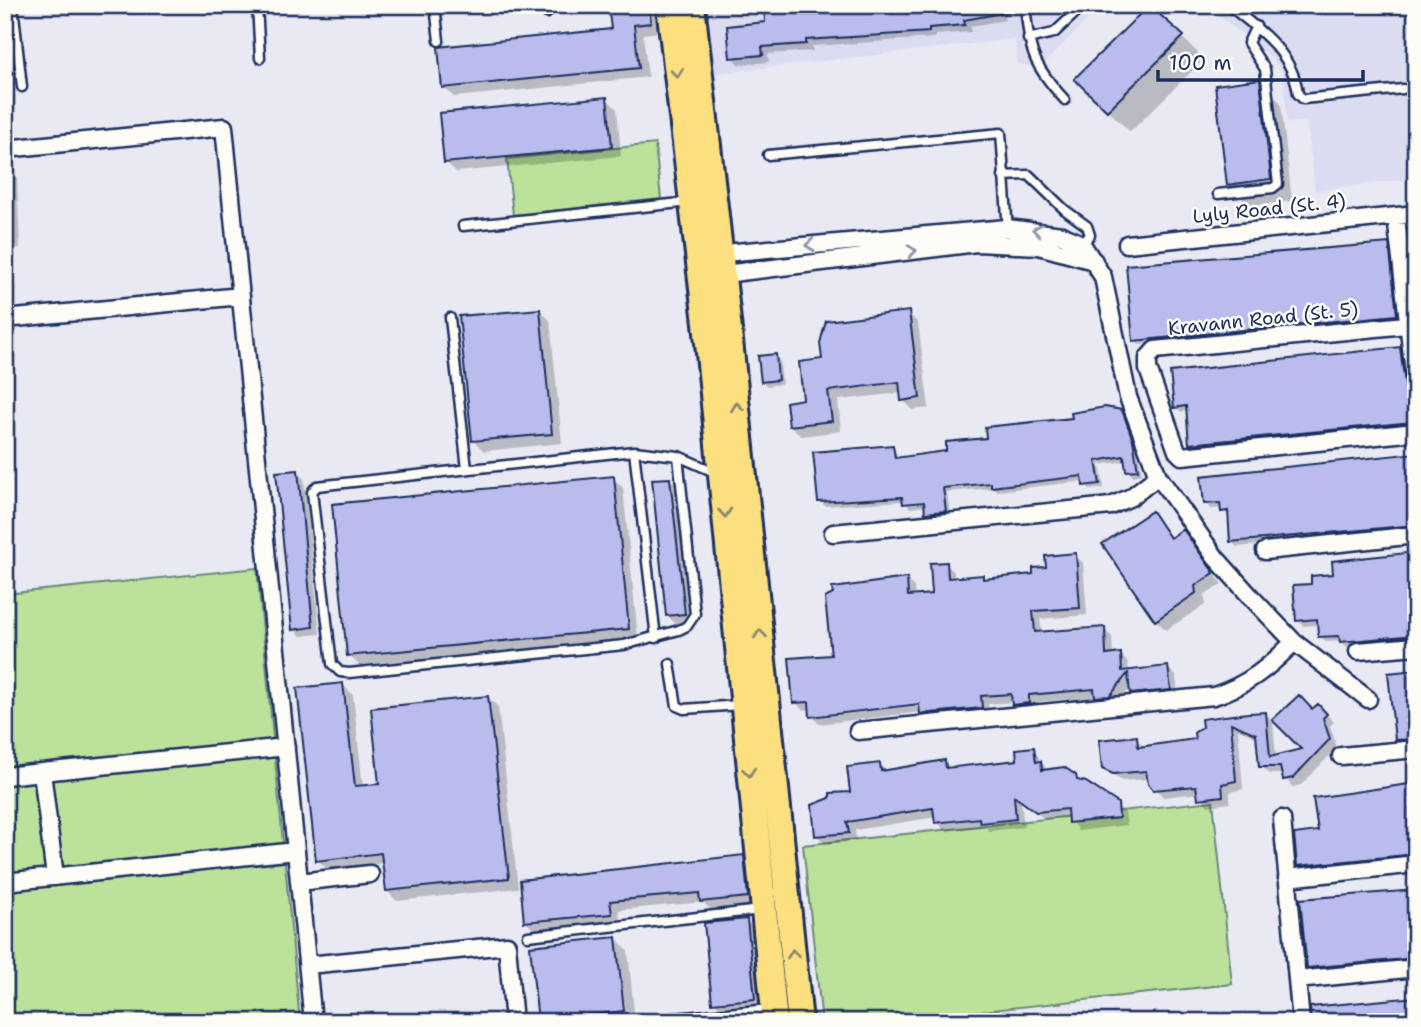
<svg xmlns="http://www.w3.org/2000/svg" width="1421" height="1027" viewBox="0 0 1421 1027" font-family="'Shantell Sans',sans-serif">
	<rect width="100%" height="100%" fill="#e9e9f4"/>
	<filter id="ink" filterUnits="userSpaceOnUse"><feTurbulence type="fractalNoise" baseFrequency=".0143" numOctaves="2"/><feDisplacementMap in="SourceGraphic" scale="14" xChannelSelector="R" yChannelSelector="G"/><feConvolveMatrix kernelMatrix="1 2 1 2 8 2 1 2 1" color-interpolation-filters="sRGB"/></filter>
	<g filter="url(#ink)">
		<!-- built -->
		<path fill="#dbdcf2" d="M703,5H1102L1041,67L1017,64L1015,39L710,74Z
			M1206,5H1416V178L1315,191L1307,122L1287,123L1283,74L1273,59Z"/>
		<!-- green -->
		<path fill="#bbe19b" stroke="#6b887c" stroke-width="2" d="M655,144L661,199L513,215L507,159Z
			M257,568L300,1022H5V594Z
			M1213,801L1232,984L880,1022H822L803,845Z"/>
		<!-- shadow -->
		<path fill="#0003" d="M610,5H657L660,32L643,34L648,77L454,97L444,87L613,30Z
			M1002,5L1005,20L971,26V32L935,35V38L812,46L813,51L768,54L769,62L739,65L732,57L729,28Z
			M1151,6L1204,59L1130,132L1077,79Z
			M1259,81L1281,103L1292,201L1250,206L1228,184Z
			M607,99L617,109L621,156L456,172L446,162Z
			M9,168L17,176L20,248L5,249V169Z
			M1388,245L1392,249L1400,319L1139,345L1135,340Z
			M540,310L550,320L562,443L484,451L474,441Z
			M908,313L918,323L929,408L913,410L903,400L902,393L838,400L841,431L801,436L791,426L824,361Z
			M1400,349L1405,354L1410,399L1416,403V428L1197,449L1191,443L1188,411L1181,412L1176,407Z
			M775,356L780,361L782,384L767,386L762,381Z
			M1121,412L1126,417L1137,447L1142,474L1133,476L1128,471L1126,461L1100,465L1104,488L1090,490L1084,481L998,491L994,488L947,492L950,515L932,518L926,506L910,508L904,501L825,506L820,501L893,447L899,459L948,453L988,440Z
			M1416,453V530L1237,547L1232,542L1228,516L1223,508L1211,509L1206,504Z
			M297,471L304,479L320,634L301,636L294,629Z
			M613,478L623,488L638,638L359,665L349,655Z
			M670,479L680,489L694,623L677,625L667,615Z
			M1152,513L1172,538L1183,532L1192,541L1222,584L1204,596L1206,604L1166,630L1156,620Z
			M1416,554V640L1347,647L1341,641L1326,642L1320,636L1319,625L1303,626L1298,620L1313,585L1335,576Z
			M1075,555L1083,563L1087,615L1040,619L1042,633L1104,629L1112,637L1113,656L1121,655L1128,663L1129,672L1168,668L1176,676L1178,697L1139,701L1131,693V687L1118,703L1104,704L1097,697L1036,702V710L1021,712L1013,702L988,704L989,716L930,721L922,712L819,724L812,716L811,709L803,710L795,702L906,580L914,587L915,597L934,595L946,564L954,572V579L982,576L986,580L1035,576Z
			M1416,672V745L1403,746L1396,740Z
			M343,685L353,695L363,787L381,785L488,697L498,707L518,888L397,901L387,891L384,863L328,870L318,860Z
			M1318,706L1334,722L1330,726L1337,748L1301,785L1292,787L1283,774H1269L1261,766L1258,738L1238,729L1243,789L1230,792V803L1208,806L1199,793L1163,797L1149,779L1122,781L1103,768L1136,738L1144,748L1197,741L1203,728L1265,713L1273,721L1276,757L1305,750L1312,711Z
			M1033,749L1048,771L1075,777L1116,805L1125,813L1127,825L1078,831L1069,817L1045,819L1021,802L1024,827L989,831L985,826L945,831L937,822L936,817L855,830L856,841L825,844L817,835L880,765L886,771L945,762L952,769L1019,762Z
			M1416,784V861L1306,873L1299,866L1320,832Z
			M743,857L752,866L756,906L711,910L703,902L619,910L620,923L535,931L526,922Z
			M1416,891V965L1316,975L1308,968Z
			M746,921L756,931L764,1008L724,1012L714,1002Z
			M616,938L628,951L635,1022H539L532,947Z
			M1231,1014L1236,1022H1170Z"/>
		<!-- building -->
		<path fill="#babced" stroke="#1b2f5e" stroke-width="2" d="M608,5H649L651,23L634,25L639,68L442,88L438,47L611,29Z
			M764,5H1012L1013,11L964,20L965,25L929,28V32L806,40V44L762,47L763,55L730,58L727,26L765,22Z
			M1149,5L1184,36L1107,111L1074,79Z
			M1260,79L1271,179L1227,185L1215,85Z
			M607,97L612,147L444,163L439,113Z
			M1416,242V296L1410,243Z
			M1389,243L1397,315L1133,341L1126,265Z
			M540,309L552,434L472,441L459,316Z
			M909,311L920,398L901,401L899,382L828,391L832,421L789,426L786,402L803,399L799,362L822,359L820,343L826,321Z
			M1400,347L1406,392L1411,400L1413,422L1189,444L1186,406L1174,408L1170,372Z
			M776,354L778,380L761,382L758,356Z
			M1105,407L1122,410L1133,440L1138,470L1126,471L1124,456L1096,461L1100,484L1083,486L1082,476L991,487V483L943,488L946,511L925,513L924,502L903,504L902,497L818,502L813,452L893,445L895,458L946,451V442L986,438L985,427L1072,418L1071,413Z
			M1416,453V525L1230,542L1228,511L1221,512L1220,503L1204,504L1201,476Z
			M298,470L313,627L292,630L276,472Z
			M614,476L629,629L347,656L332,504Z
			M670,478L685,614L666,616L652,479Z
			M1152,511L1170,538L1183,529L1214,573L1195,586L1196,593L1155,621L1102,544Z
			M1416,552V635L1340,642L1339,636L1318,637L1317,619L1296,621L1293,585L1311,584V576L1333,574L1332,561Z
			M1076,553L1080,608L1033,611L1035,632L1105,627L1106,655L1121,653L1122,671L1168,666L1171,690L1130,694L1128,673L1110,696L1095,697L1094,689L1029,695V703L1012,705L1011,694L981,696L982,708L920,714L919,704L810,717L809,702L793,703L789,658L831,655L825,598L833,594L832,588L907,578L908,596L932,594L930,563L947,562L948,578L983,575V579L1033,574V568L1046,567L1045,556Z
			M1416,670V739L1395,740L1388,673Z
			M343,683L355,786L379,784L371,708L488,696L509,878L386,891L381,853L316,861L297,688Z
			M1299,695L1312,709L1318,704L1327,714L1323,718L1330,739L1293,778L1283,780L1280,767H1259L1256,734L1231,723L1236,781L1222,784L1223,796L1198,799L1196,786L1153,790L1148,784L1146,771L1113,774L1102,769L1099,740L1137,736L1138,747L1195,739L1194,733L1202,727L1201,719L1248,713L1266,712L1270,757L1301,749L1272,720Z
			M1034,747L1036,762L1041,761L1042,770L1064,767L1076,775L1077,780L1086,782L1118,803L1119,818L1068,823L1067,809L1036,812L1014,796L1016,819L980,823L979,818L935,823L933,808L847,822L849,833L815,836L812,805L830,798V793L850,792L847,767L880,763L881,771L945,760L946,768L1017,760L1016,749Z
			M1416,783V854L1297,866L1294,834L1318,831L1313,798Z
			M744,855L748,897L700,902L699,893L610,901L612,914L524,922L520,880Z
			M1416,890V958L1307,968L1300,899Z
			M747,919L755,999L712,1003L704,923Z
			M616,937L624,1011L538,1021L530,946Z
			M1416,997V1022H1311L1310,1007Z"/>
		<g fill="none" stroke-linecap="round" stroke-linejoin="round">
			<!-- lane casing -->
			<g stroke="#1b2f5e" stroke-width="13">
				<path id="lane" d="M13,5L22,87
					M257,5L260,58
					M435,5L439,41
					M546,5L547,13
					M1025,5C1030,53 1032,64 1065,100
					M1228,5C1259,29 1294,54 1298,94L1303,99L1403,89
					M1028,39L1054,33L1084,5
					M768,155L1001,133L1008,231
					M1003,176L1029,175L1065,210L1087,226L1090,235L1082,244
					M1218,194L1273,188L1278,184L1265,69L1248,43L1256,26
					M463,226L690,202
					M450,318L467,469
					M634,451L656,638
					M678,456L695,614L687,626L679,630L624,645L349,673L340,672L332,664L312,492L317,486L634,451L678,456L717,473
					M670,664L677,706L684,709L740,705
					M528,936L761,910
					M633,1022L769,1009"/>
			</g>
			<!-- street casing -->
			<g stroke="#1b2f5e" stroke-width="21">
				<path id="street" d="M5,149L224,127L313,1022
					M1396,216L1416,391
					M1127,244L1416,214
					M712,254L1007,228L1062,235L1082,244L1103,277L1128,397L1158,476L1216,558L1251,597L1294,642L1368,699
					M716,275L977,243L1039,246L1094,261
					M5,319L241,296
					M1416,324L1155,350L1148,358V369L1177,451L1182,456L1416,432
					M833,533L1111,506L1131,497L1158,476
					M1265,551L1416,535
					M1358,651L1416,646
					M858,731L1214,696C1248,685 1269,667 1294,642
					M1341,756L1416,749
					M42,772L286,747
					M5,776L42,772L55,877
					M1282,819L1301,1022
					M1287,878L1416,864
					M5,882L296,851
					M299,882L370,874
					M308,965L507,945L514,1022
					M1297,980L1416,968"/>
			</g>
			<!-- primary casing -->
			<g stroke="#1b2f5e" stroke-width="30">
				<path id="primary" d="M669,5L706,323L775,1022
					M692,5L728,321L800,1022"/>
			</g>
			<!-- lane -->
			<use href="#lane" stroke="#fdfcf7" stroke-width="8"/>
			<!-- street -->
			<use href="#street" stroke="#fdfcf7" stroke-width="16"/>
			<!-- primary -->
			<use href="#primary" stroke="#fce080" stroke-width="24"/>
		</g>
		<!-- one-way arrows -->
		<defs><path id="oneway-chevron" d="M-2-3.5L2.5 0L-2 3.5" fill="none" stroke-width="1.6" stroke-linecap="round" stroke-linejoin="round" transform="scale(1.75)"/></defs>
		<g stroke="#8c886f">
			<use href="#oneway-chevron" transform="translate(677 73) rotate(83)"/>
			<use href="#oneway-chevron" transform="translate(737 407) rotate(-96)"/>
			<use href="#oneway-chevron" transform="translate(725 513) rotate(85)"/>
			<use href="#oneway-chevron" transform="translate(760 634) rotate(-96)"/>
			<use href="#oneway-chevron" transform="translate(749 772) rotate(84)"/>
			<use href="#oneway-chevron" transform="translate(793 954) rotate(-96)"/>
		</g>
		<g stroke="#8c96aa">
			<use href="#oneway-chevron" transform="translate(1037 230) rotate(-172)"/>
			<use href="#oneway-chevron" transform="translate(810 245) rotate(174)"/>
			<use href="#oneway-chevron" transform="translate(912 251) rotate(-7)"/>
		</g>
	</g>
	<g text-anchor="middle" stroke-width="5" stroke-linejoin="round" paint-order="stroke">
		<!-- street labels -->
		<g font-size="19" fill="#1b2f5e" stroke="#fdfcf7">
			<text transform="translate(1269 208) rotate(-6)" y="7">Lyly Road (St. 4)</text>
			<text transform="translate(1263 318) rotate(-6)" y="7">Kravann Road (St. 5)</text>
		</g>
	</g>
	<!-- margin -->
	<rect width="1421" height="1027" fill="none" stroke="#fdfcf7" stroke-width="28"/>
	<rect x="14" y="14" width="1393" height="999" fill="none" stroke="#1b2f5e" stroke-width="2.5" filter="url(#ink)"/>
	<!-- scale -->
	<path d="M1158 70v10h205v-10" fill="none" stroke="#1b2f5e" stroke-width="3.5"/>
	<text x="1169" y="70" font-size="21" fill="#1b2f5e" stroke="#fdfcf7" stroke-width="5" paint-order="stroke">100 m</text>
</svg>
